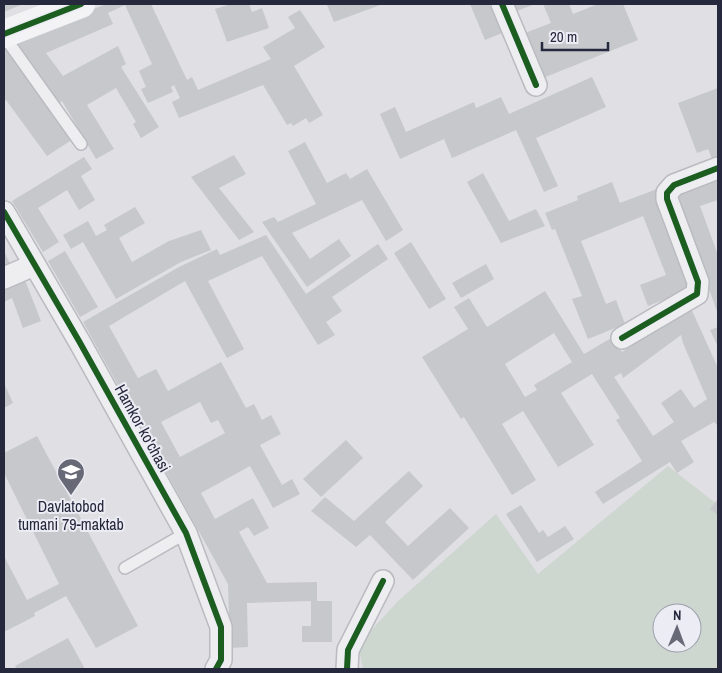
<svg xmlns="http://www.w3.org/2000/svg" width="722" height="673" viewBox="0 0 722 673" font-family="'Archivo Narrow',sans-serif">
	<rect width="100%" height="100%" fill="#dfdfe4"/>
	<!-- green -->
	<path fill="#cdd7cf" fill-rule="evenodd" d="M668,466L718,505V669H363L358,645L397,602L496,514L538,574ZM662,613H692V643H662Z"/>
	<!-- building -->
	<path fill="#c7c8cc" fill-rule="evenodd" d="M4,4H23L4,12Z
		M106,4H151L187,80L192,77L198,90L271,59L263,47L295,28L288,17L300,10L325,47L294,66L323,115L309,123L306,118L293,126L291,123L287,125L263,85L179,118L172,102L180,98L174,85L171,87L173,92L148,103L141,89L146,87L139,71L152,64L125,5L108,13L113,24L46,53L63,76L118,46L126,64L121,67L159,127L141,138L133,124L136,122L116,88L87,105L114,149L96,159L62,101L58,104L12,42Z
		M231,4H249L252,12L262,8L269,28L227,42L215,9Z
		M330,4H383L334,22L327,5Z
		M470,4H489L502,33L485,40Z
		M508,4H535L512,13Z
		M543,4H569L573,14L598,4H623L638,40L538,80L520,35L551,23Z
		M4,45L73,139L47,156L6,100L4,101Z
		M592,77L606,107L536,138L558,186L544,192L516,130L452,158L444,139L400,159L380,114L395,107L406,132L474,102L476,108L501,97L509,114Z
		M718,88V159L713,161L708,149L697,153L678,103Z
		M305,142L327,183L346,173L350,179L367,169L403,230L386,241L362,200L292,233L310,259L339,239L351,256L307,287L262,222L274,217L278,222L316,204L288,151Z
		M234,155L246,174L219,188L254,232L239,240L191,177Z
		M84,157L92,169L81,176L95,200L79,210L67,190L38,208L59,242L43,252L12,201Z
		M483,173L509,221L536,209L545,226L501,243L467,182Z
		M718,177V200L700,206L718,255V314L674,193Z
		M612,182L620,203L657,189L696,287L648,306L640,285L666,275L643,216L581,241L606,304L616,300L625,324L588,339L572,299L582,296L555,229L552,230L545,213L578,200L577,196Z
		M135,207L145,223L119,238L132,262L169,241L201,230L211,250L181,262L116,299L83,242L71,249L63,235L88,221L96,236L107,230L104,225Z
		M266,235L306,294L378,244L388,259L332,297L342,311L326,322L335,335L318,345L262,256L208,281L244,349L227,358L185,281L109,326L138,378L156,369L168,391L221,362L246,408L254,404L262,420L271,415L281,434L260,445L282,485L292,479L300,494L273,508L250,466L201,493L215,519L253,498L269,528L254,536L248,527L239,532L267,583L317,582V601H332V642H302V626H311V601L247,603L248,647L230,648L228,584L83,322L179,267L217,249L220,255ZM200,402L211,423L218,420L225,433L180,457L161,422Z
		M411,242L446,299L429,309L394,253Z
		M4,251L13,270L4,273Z
		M65,251L98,307L80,317L48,261Z
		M486,264L494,279L461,298L452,283Z
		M23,275L41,321L23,328L12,298L4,302V283Z
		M545,291L584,354L613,337L622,352L689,304L718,368V426L714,422L681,441L694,462L677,473L670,462L603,504L595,492L642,461L616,420L620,418L592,374L561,393L594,445L558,467L523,411L502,424L536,480L512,495L464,417L461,419L422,357L468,329L454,307L469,298L487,327ZM554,333L572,362L534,385L537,390L525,397L505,364ZM681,335L683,343L707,399L694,408L681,389L661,403L674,422L653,436L614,377L621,373L623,378Z
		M718,327V347L710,330Z
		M4,383L13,403L4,408Z
		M37,436L138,626L96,648L66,596L34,613L35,616L4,632V556L27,600L59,584L4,473V453Z
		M346,440L363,458L321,497L303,479Z
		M409,471L423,486L385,522L408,546L450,508L469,528L413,580L370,535L356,547L311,511L325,497L354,521Z
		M718,499V515L710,509Z
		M521,505L539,533L543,530L548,537L565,526L574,539L537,562L506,514Z
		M68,638L85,669H17L15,666Z"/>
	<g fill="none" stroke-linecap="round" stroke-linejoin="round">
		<!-- lane casing -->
		<g stroke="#babbc0" stroke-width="14">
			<path id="lane" d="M4,36L81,144
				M125,568L186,533"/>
		</g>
		<!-- street casing -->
		<g stroke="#babbc0" stroke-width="24">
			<path id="street" d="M502,4L536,85
				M4,212L79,341L186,533L221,627V660L216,669
				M4,278L34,265
				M622,338L697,294L698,282L667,199V193L674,185L718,168
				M347,669L348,650L383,581"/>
		</g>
		<!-- lane -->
		<use href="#lane" stroke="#eeeef1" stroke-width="11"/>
		<!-- street -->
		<use href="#street" stroke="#eeeef1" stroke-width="21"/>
		<!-- secondary -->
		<path stroke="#f3f3f5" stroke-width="28" d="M4,34L81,4"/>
		<!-- cycleway casing -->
		<g stroke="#ecedf4" stroke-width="9">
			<path id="cycleway" d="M502,4L536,85
				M4,34L81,4
				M4,212L79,341L186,533L221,627V660L216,669
				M622,338L697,294L698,282L667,199V193L674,185L718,168
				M347,669L348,650L383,581"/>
		</g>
		<!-- cycleway -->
		<use href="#cycleway" stroke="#1b5e20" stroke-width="6"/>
	</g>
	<!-- icons -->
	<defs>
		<g id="school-pin" transform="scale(1.4375)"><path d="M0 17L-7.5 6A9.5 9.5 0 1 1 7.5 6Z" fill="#676977" stroke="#ecedf4"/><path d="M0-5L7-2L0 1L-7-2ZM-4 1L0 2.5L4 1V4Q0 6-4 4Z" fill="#fff"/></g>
	</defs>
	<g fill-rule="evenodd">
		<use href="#school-pin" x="71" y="472"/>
	</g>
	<g text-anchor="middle" stroke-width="4" stroke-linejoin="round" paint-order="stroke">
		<!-- street labels -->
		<g font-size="16" fill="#26293d" stroke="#ecedf4">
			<text transform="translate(143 428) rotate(61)" y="6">Hamkor ko'chasi</text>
		</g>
		<!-- poi labels -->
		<g font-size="16" fill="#26293d" stroke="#ecedf4">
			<text x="71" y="512">Davlatobod<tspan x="71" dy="18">tumani 79-maktab</tspan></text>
		</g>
	</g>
	<!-- border -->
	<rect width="722" height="673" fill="none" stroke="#26293d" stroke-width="10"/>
	<!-- north arrow -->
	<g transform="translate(677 628) rotate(1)"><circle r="24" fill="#ecedf4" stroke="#9d9fab"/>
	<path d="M0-4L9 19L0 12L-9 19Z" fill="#676977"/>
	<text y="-8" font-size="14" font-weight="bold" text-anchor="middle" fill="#26293d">N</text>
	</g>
	<!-- scale -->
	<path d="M542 42v8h66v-8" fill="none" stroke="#26293d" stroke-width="2.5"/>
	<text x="550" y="42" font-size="15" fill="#26293d" stroke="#ecedf4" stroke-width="4" paint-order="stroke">20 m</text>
</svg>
